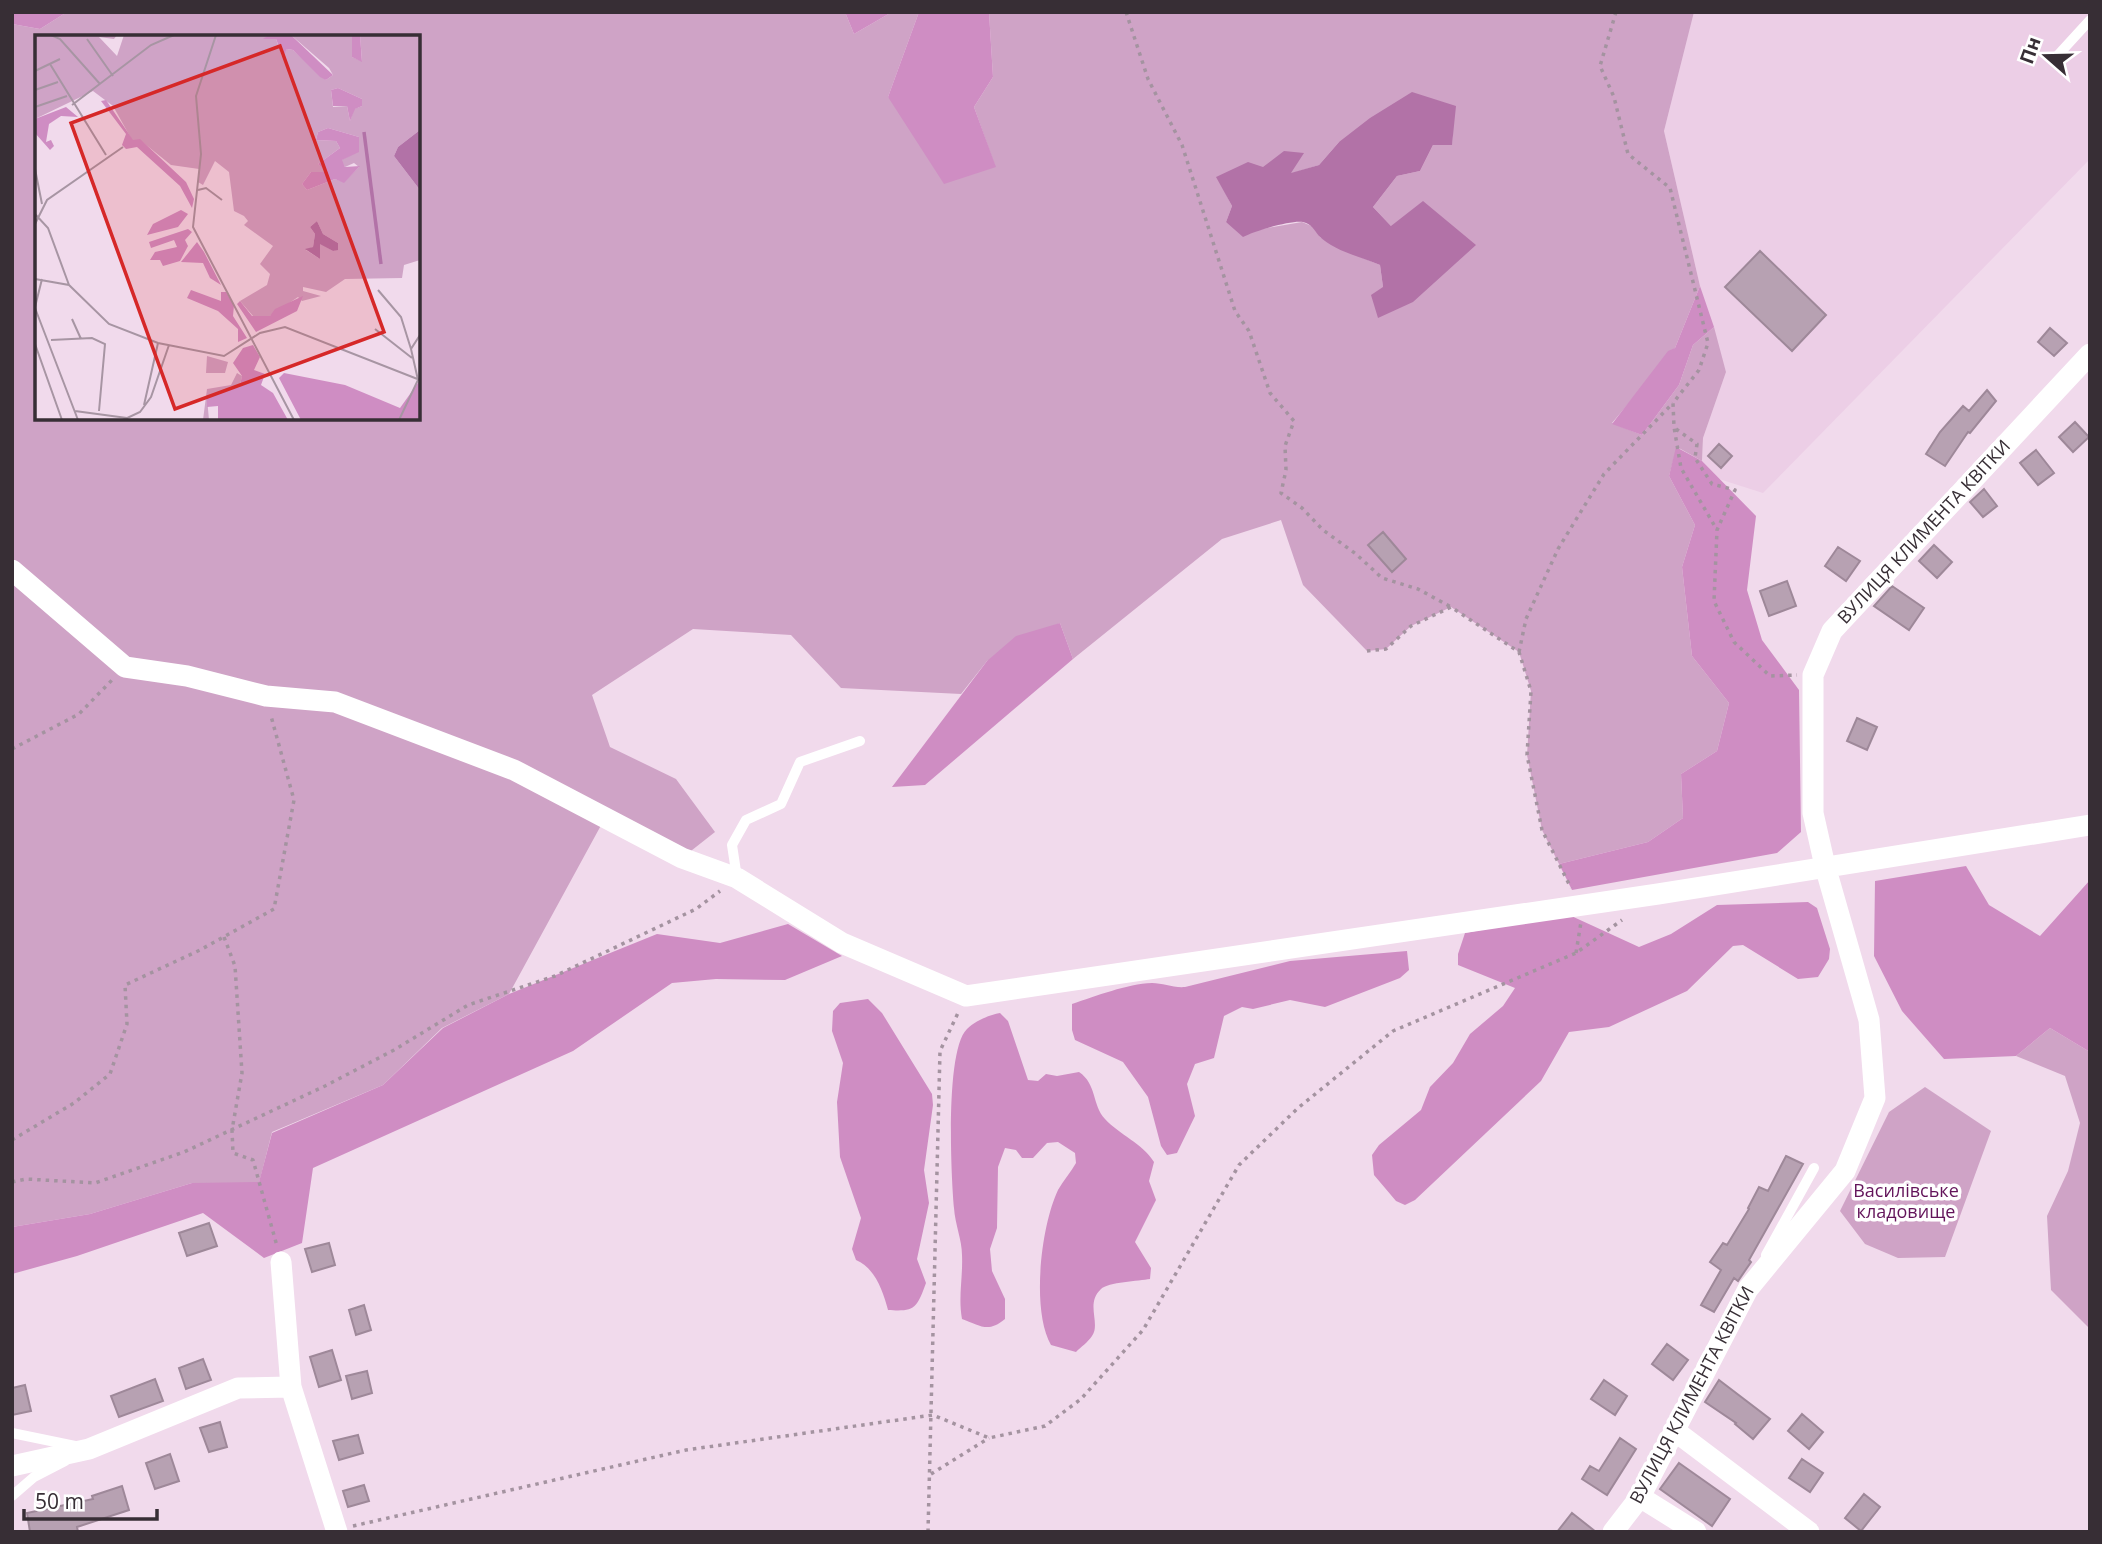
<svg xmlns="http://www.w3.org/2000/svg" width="2102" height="1544" viewBox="0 0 2102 1544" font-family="'Open Sans',sans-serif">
	<rect width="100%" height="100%" fill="#f1daec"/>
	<!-- built -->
	<path fill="#eccee6" d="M1694,12H2090V159L1763,493L1719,479L1702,461L1703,438L1726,372L1700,286L1664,131Z"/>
	<!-- green -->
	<path fill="#cfa3c6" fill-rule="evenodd" d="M67,12H845L854,34L892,12H919L888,97L995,166L974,107L993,77L989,12H1694L1664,131L1700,286L1675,348L1612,423L1642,435L1679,385L1693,345L1714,327L1726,372L1703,438L1702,461L1677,447L1669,476L1695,525L1682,567L1692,656L1729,703L1717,751L1681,774L1683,818L1648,842L1559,864L1542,830L1527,755L1531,691L1519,652L1451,607L1411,626L1386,649L1367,651L1303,585L1281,520L1222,539L1073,659L1060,623L987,661L961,694L841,688L791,635L693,629L592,695L610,747L676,779L715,832L682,858L605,818L509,994L442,1028L383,1085L272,1132L259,1183H192L90,1214L12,1227V24L40,29ZM37,37H418V418H37ZM1453,129L1452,144L1433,145L1420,171L1397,176L1373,207L1391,226L1413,302L1383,287L1380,265L1341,249L1320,237L1314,227L1302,222L1256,230L1226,222L1232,206L1217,177L1263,167L1290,174L1319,165L1339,142Z
		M2050,1028L2090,1052V1329L2051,1290L2047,1216L2068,1171L2080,1123L2065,1076L2016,1056Z
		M1925,1087L1991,1131L1945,1257L1898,1258L1865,1244L1840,1211L1889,1112Z"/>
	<!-- forest -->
	<path fill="#cf8dc3" d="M12,12H67L40,29L12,24Z
		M845,12H892L854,34Z
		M919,12H989L993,77L974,107L996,167L944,184L888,97Z
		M1700,286L1714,327L1693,345L1679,385L1642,435L1612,424L1668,351L1675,348Z
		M1676,447L1702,461L1756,516L1747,590L1762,640L1799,690L1801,832L1777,853L1572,890L1559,864L1648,842L1683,818L1681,774L1717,751L1729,703L1692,656L1682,567L1695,525L1669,476Z
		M1060,623L1073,659L925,785L892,787L987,661L1016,636Z
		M1966,866L1989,905L2040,936L2090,880V1052L2050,1028L2016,1056L1944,1059L1902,1011L1874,956L1875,881Z
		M1808,902L1817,908L1830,949L1829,959L1818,977L1798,979L1743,945L1733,946L1687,991L1609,1027L1569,1032L1541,1081L1415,1200L1405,1205L1396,1201L1374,1175L1372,1155L1379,1145L1421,1110L1430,1087L1453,1063L1470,1034L1503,1006L1515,988L1458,965V954L1465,933L1567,914L1639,947L1671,934L1717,905Z
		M788,924L842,956L785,980L716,979L672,983L573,1051L313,1168L302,1243L264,1258L203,1213L77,1256L12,1274V1227L90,1214L192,1183L259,1182L272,1133L383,1085L443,1028L509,994L657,934L720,943Z
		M1407,951L1409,970L1400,978L1325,1007L1290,1000L1253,1009L1242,1007L1224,1016L1214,1058L1195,1064L1187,1084L1195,1116L1177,1153L1167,1155L1161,1146L1148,1097L1123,1062L1075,1040L1072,1030V1004C1096,996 1127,984 1152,983C1163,983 1173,988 1185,987L1290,961Z
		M868,999L882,1013L932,1094L933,1105L924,1170L929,1203L917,1259L926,1283C917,1308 915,1312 888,1310C883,1291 875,1268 856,1260L852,1249L861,1218L840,1157L837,1102L843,1063L832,1031L833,1011L840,1003Z
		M1000,1013L1008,1021L1028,1080L1038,1081L1046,1074L1057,1076L1079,1072C1097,1084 1092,1105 1105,1119C1120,1135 1142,1143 1154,1162L1149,1181L1156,1200L1135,1242L1151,1268L1150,1279C1139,1281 1108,1282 1101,1289C1085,1304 1101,1323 1092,1336C1088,1342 1081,1347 1076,1352L1051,1345C1031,1310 1041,1226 1058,1190C1063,1181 1071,1172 1076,1163L1075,1153L1058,1142L1047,1143L1033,1158H1022L1016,1150L1005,1148L998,1167L997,1228L990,1249L992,1271L1005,1299V1319C988,1333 981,1326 962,1319C958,1297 963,1278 962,1255C962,1240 955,1224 954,1208C951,1176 945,1050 967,1029C975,1021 989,1015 1000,1013Z"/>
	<!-- water -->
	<path fill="#b272a7" d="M1412,92L1456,106L1452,145H1433L1420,171L1397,176L1373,207L1391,226L1423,201L1476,245L1413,302L1378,318L1371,295L1383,287L1380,265C1361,257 1334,251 1319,236C1314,230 1312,224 1303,222C1291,220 1254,231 1243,237L1226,222L1232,206L1216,177L1248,162L1263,167L1284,151L1304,153L1291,173L1319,165L1339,142L1370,118Z"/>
	<!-- building -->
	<path fill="#b7a1b2" stroke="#9e8899" stroke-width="2" d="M1760,251L1826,315L1792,351L1725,287Z
		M2050,328L2067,343L2054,356L2038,342Z
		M1987,390L1996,401L1970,433L1968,432L1945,466L1926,454L1940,432L1963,406L1969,411Z
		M2075,422L2089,437L2073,452L2059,437Z
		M1719,444L1732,456L1721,468L1708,456Z
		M2036,450L2054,473L2038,485L2020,463Z
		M1984,489L1997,506L1983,517L1970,502Z
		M1383,532L1406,559L1392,572L1368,545Z
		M1934,545L1952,562L1937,578L1919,561Z
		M1838,547L1860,561L1846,581L1825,566Z
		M1787,581L1796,606L1769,616L1760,591Z
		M1892,586L1924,608L1909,630L1874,606Z
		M1857,718L1877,727L1867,750L1847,741Z
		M1786,1156L1803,1164L1749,1260L1751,1262L1738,1281L1734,1278L1714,1312L1701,1305L1721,1270L1710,1262L1723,1243L1727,1245L1749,1209L1748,1208L1759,1187L1768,1191Z
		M209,1223L217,1246L187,1256L179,1233Z
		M329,1243L335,1265L312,1272L305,1249Z
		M364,1305L371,1330L356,1335L349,1310Z
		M1667,1344L1688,1360L1673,1380L1652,1364Z
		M332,1350L341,1380L319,1387L310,1357Z
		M203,1359L211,1380L186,1389L179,1368Z
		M367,1371L372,1393L352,1399L346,1376Z
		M155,1379L163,1401L119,1417L111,1396Z
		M1604,1380L1627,1396L1615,1415L1591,1399Z
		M1719,1380L1770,1419L1753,1439L1735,1424L1736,1423L1705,1402Z
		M25,1385L31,1411L12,1415V1388Z
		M1802,1414L1823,1432L1809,1449L1788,1431Z
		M220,1422L227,1447L209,1452L200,1428Z
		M358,1435L363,1453L339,1460L333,1441Z
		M1620,1438L1636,1449L1607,1495L1582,1479L1590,1466L1599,1471Z
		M170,1454L179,1481L155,1489L146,1463Z
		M1802,1459L1823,1473L1810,1492L1789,1478Z
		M1679,1463L1730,1499L1712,1526L1660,1489Z
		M364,1485L369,1501L348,1507L343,1491Z
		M122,1486L129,1510L77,1527L78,1532H30L27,1513L93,1499L92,1496Z
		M1864,1494L1880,1507L1861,1531L1845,1518Z
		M1572,1513L1596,1532H1557Z"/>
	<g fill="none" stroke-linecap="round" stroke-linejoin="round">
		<!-- path -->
		<path stroke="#a493a0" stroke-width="3.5" stroke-dasharray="3.5 5" stroke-linecap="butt" d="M1126,12L1148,79L1182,145L1235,311L1249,331L1270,393L1294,421L1285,446L1286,470L1281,493L1302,508L1323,530L1356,554L1382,578L1418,589L1451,607
			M1616,12L1600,66L1614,97L1628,154L1670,188L1708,343L1699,370L1673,403L1674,427L1681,468L1717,530
			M1676,429L1697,444L1695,458L1712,484L1735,490L1717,530L1714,601L1734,642L1770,676L1797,675
			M1367,651L1386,649L1411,626L1451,607L1519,652L1531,691L1527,755L1542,830L1571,888
			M1519,652L1526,619L1558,549L1604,474L1673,403
			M12,749L79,714L113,679
			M224,937L235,966L242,1073L232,1130L233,1153L253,1160L277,1246
			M1576,953L1581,922
			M12,1140L74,1103L110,1074L127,1024L125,985L200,950L274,909L294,800L271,716
			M12,1182L26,1179L95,1183L184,1152L325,1086L394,1050L468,1005L555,976L696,909L720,891
			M931,1474L989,1438
			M353,1526L686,1450L933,1415L989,1438L1045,1426L1081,1399L1143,1330L1239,1165L1298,1108L1393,1031L1576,953L1622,920
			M928,1532L940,1051L958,1013"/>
		<!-- lane -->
		<path stroke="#fff" stroke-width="10" d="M2058,55L2090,20
			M737,878L732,845L746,820L781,804L800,762L860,741
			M1766,1255L1814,1168
			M12,1433L75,1446
			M12,1496L34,1477L65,1461"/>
		<!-- street -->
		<path stroke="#fff" stroke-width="21" d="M12,570L125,667L187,676L266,696L335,702L514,770L682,858L737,878L842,943L966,996L1658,894L2090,825
			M281,1262L291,1387L337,1532
			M1675,1431L1809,1532
			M12,1466L89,1449L238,1388L291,1387
			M1640,1497L1696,1532
			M1613,1532L1640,1497L1748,1289L1845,1171L1875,1098L1869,1020L1825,866L1813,813V675L1832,631L2090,354"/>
	</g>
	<g text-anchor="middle" stroke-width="7" stroke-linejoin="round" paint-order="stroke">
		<!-- street labels -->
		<g font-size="18" fill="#372e35" stroke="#fff">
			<text transform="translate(1924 532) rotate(-47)" y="6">ВУЛИЦЯ КЛИМЕНТА КВІТКИ</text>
			<text transform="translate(1692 1395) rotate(-62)" y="6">ВУЛИЦЯ КЛИМЕНТА КВІТКИ</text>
		</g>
		<!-- park labels -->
		<g font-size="18" fill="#63145a" stroke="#fff">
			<text x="1906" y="1197">Василівське<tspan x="1906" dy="21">кладовище</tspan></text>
		</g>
	</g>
	<!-- overview -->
	<g transform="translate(35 35)">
		<rect width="385" height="385" fill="#f1daec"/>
		<path d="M0,0H82L79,4L64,2L82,21L89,0H233L229,4H241L247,21L252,14L258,15L291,45L298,40L294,33L256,0H317V22L327,26L325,0H385V95L363,112L359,121L385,155V225L369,230L367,243L310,244L291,257L268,252V256L286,261L267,266L263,262L235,281H218L205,266L232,250L235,239L225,229L238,211L209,190L213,186L209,181L199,176L194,137L180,126L168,150L163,147L164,134L136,130L105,105H97L78,71L58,56L0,84ZM303,53L327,64V71L319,74L315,86L312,71L298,72L296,55ZM293,93L324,102V116L306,125L310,132L319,128L324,132L309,147L300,144L272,155L267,149L276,137H292L283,129L305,113L301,106L281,105L283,97ZM282,186L288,199L303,208V214L298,216L285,208V224L271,215L278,212L280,199L275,192ZM172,321L193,327L190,338H171ZM202,338L207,341L205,350L172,363L174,385H168L172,354L196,350Z" fill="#cfa3c6" fill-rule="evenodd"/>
		<path d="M233,0H256L298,40L291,45L285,42L258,15L252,14L248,22L241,4H228ZM317,0H325L327,27L317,22ZM303,53L327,64V71L320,74L315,86L312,71H298L296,55ZM71,65L98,105L105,104L151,147L159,164L157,173L145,151L102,112L91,114L87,110L91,99L66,66ZM31,72L43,82L26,81L14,89L11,107L16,105L19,111L15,115L0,98V84ZM293,93L324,102V117L307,125L310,132L325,131L309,148L300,144L272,155L267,149L276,137H291L283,129L305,113L301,106L281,105L283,97ZM146,175L153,179L143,192L112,200L118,189ZM153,194L157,197L150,205L153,211L145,226L128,231L125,225H115L120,217L142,212L139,205L116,213L114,207ZM162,207L169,217L186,250L175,243L168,228L146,227ZM156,255L186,266V257H191L199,270L198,281L212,303L203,307V294L183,276L152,263ZM268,261L262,276L221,297L202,269L205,266L217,281H235L240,274ZM218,310L225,322L219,335L230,339L226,350L238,358L253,385H183V371L172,372V363L205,350L207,341L198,328L208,313ZM249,338L310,350L365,373L385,345V385H266L244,343Z" fill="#cf8dc3"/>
		<path d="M385,95V155L359,121L363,112ZM282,186L288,199L303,208V215L298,216L285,209V224L270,214L278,212L280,199L275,192Z" fill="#b272a7"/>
		<path fill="none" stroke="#b272a7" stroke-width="3.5" d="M329,97L346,229"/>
		<path fill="none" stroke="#a795a3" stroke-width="2" d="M16,0L25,4L65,49M181,0L161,61L166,119L158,192L259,385M52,4L78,41M15,29L71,120M0,36L25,24M0,55L23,47M37,70L116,10L139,0M0,72L32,61M0,134L7,169M163,155L171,153L187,165M0,179L13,193L34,250M0,189L12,165L88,112M0,244L34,250L74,289L123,308L189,321L225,298L250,292L385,345M343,255L366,282L376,314M0,272L7,244M0,273L43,385M37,284L46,304M340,294L377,323M16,305L57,303L70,309L64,376M0,309L27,385M109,370L123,308M40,376L92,383M88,385L105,377L116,362L134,310M364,385L383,345L376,314L385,300"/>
		<path fill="#d62828" fill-opacity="0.15" stroke="#d62828" stroke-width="3.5" d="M245,11L349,297L140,374L36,88Z"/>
		<rect width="385" height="385" fill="none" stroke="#372e35" stroke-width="3.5"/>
	</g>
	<!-- border -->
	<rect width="2102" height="1544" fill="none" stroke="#372e35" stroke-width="28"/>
	<!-- north arrow -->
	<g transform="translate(2046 56) rotate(290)" stroke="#ffffff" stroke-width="5" paint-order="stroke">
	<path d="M0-5L12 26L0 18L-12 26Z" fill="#372e35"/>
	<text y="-10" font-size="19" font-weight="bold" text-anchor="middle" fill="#372e35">Пн</text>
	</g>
	<!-- scale -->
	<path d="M24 1509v10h133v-10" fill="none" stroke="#372e35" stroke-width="3.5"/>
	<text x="35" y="1509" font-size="21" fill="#372e35" stroke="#ffffff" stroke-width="5" paint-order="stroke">50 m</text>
</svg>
